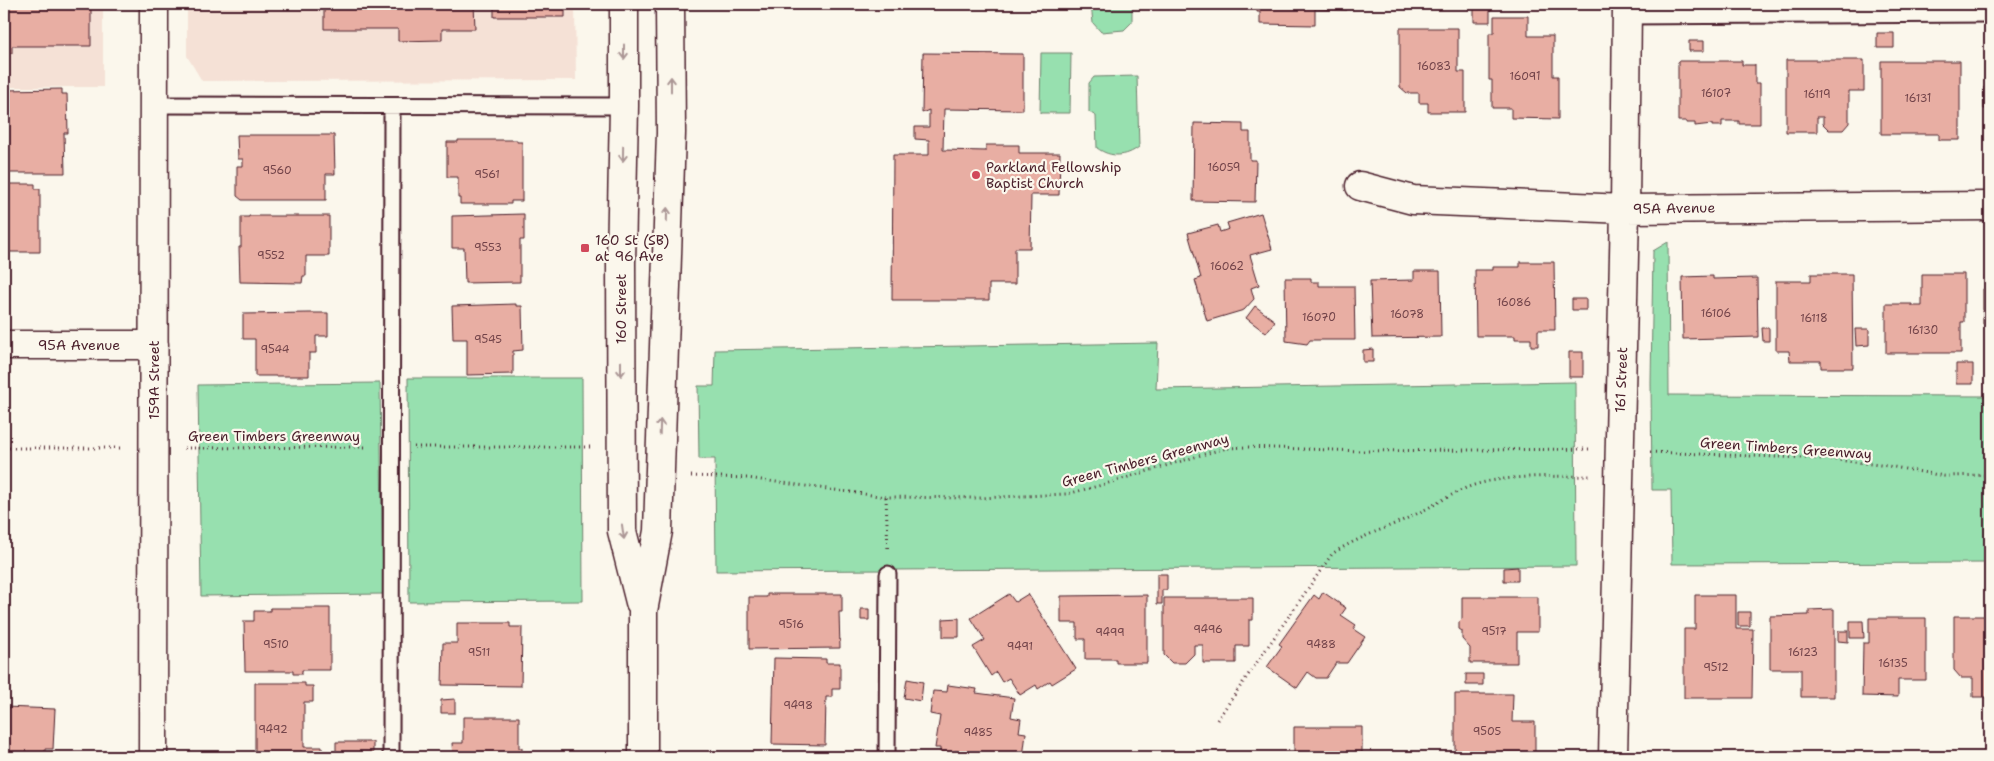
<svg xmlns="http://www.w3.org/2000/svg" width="1994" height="761" viewBox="0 0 1994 761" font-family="'Shantell Sans',sans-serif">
	<rect width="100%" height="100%" fill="#fbf7ec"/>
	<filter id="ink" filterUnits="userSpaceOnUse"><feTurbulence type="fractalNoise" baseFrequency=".02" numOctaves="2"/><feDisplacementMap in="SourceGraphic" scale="10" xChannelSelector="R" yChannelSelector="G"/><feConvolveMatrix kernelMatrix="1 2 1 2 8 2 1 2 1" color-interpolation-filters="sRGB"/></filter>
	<g filter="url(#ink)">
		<!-- built -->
		<path fill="#f5e1d6" d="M4,4H103V87H4Z
			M187,4H575L576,80L202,81L187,56Z"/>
		<!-- green -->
		<path fill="#97e0af" stroke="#70806d" d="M1091,4H1132V22L1124,30L1101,32L1093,23Z
			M1041,53H1071L1070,113H1040Z
			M1137,76L1139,147C1126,157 1111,158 1097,148L1096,116L1089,112V83L1094,77Z
			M1668,242L1669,395L1990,396V563L1672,564L1671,490H1652L1651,382L1653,251Z
			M1158,343L1156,389L1575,382L1576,566L716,571L715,459H699L698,386H714L715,350Z
			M408,378H582L583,601L409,602Z
			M380,383L383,594L201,596L198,385Z"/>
		<!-- building -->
		<path fill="#e8aea3" stroke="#4a1f2b" d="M4,4H91V46H12V53H4Z
			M324,4H474L475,29H442V40L398,41V29H324Z
			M494,4H565V17H494Z
			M1257,4H1347V10L1315,9V25L1260,24V12H1257Z
			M1490,5V22H1474V6Z
			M1494,16H1528V36H1553V76H1558V119L1511,118V108H1492V80H1489V33H1494Z
			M1400,28H1458V72H1465V112H1428V103H1419V93H1407L1400,87Z
			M1877,33H1894V48H1877Z
			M1689,41H1704V51H1689Z
			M923,53L1023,54V110L944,109L943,150L986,151V145H1019V153H1060L1059,195H1031L1030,248H1015V284H989V300H892L893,155H929V140L915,139V127H929V110L922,113Z
			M1786,60H1864V91H1849V123L1843,130H1829L1823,124V117H1817V132H1786Z
			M1678,61H1742V65H1755V83H1760V124H1739V121H1722V126H1712V124L1695,126V123H1686V121H1678Z
			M1881,61H1960V140H1939V134H1881Z
			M1989,62H1990V130L1987,128V109H1984V87H1986V79H1989Z
			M62,89V94H67L68,133H64L65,173H4V90Z
			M1194,123L1243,124V132H1250V160H1256L1255,202L1193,201Z
			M237,135H334L335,174H326V200H242L237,196V166H243V159H238Z
			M458,140H517V142H522V201H511V204H460V198H458V177H447V142H458Z
			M4,184H35V189H40V252H4Z
			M1261,213L1272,249L1250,255L1259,285L1251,288L1254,299L1244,310L1207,321L1195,280L1201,278L1188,233L1218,225L1220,232L1229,229L1227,223Z
			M524,214V240H520V282L465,283L464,248H452V216Z
			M249,216H329V256H306V276H303L302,283L240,282L239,247H241V217H249Z
			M1520,262H1554L1555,330H1538V346H1531V339H1515V336H1476L1475,270H1493V267H1520Z
			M1414,271H1440L1441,337L1372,338L1370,281L1414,280Z
			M1811,274H1852L1853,368H1821V361H1790L1789,351H1776V281H1811Z
			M1922,274H1964V322H1961V353H1886V304H1912V306H1922Z
			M1713,276V279L1757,278L1758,337L1683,339L1682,277Z
			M1985,276H1990V343H1987V324H1983V289H1985Z
			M1285,278H1311V282H1319V286H1354L1355,340H1310L1307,344L1286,341Z
			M1572,299H1586V310H1572Z
			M516,304V306H522L523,350L513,351V374L467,375V339H453L452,306Z
			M1255,306L1275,321L1266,333L1246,318Z
			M309,313H328V336H316V353H309V376H255V339H243V314Z
			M1762,328H1769V341H1763Z
			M1855,329H1869V345L1856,346Z
			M1373,349V362H1363V350Z
			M1569,352H1583V377H1569Z
			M1956,364H1973V384H1956Z
			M1518,567V581H1504V568Z
			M1157,574H1167V590H1162V604H1157Z
			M1323,592L1346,608L1341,615L1356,625L1353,629L1365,637L1347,663H1336L1326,678H1316L1308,672L1297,688L1267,667L1282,646L1279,644L1314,595L1319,599Z
			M767,594H842V612H839L840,648L749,649V597H767Z
			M1009,594L1015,602L1028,594L1076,669L1052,684L1050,681L1038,689L1036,685L1020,695L1009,678L1002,682L996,672L991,676L973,647L985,640L971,618Z
			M1147,595V663H1116V659H1085V639H1077V623H1061V596Z
			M1695,595H1736V629H1753L1752,698H1684V629H1695Z
			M1462,597H1538V632H1517V663H1470V648L1462,639V631L1459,629V622L1462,619Z
			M1164,598H1253V620H1249V646H1236V663H1203V645H1194V654L1185,663H1172L1164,655Z
			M270,608H330V670H302V674H293V671H245L244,621H254V611H270Z
			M861,609H869V620H861Z
			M1834,609V697H1801V669H1770V616L1809,615V610Z
			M1738,612H1750V626H1738Z
			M1954,616H1990V697H1973V678H1961L1954,670Z
			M959,618V637H943V619Z
			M1869,618H1926V680H1898V697L1862,696L1863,643H1869Z
			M1850,621H1863L1864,638H1850Z
			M457,623H510V627H522L521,686L442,685L443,643H457Z
			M1838,631H1848V642L1838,641Z
			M774,658L826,659V663H840V689H832V697H826L825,745L772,744Z
			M1466,674H1483V685H1466Z
			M907,679L923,682L921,701L904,698Z
			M255,683H305V686H313V702H304V747H322V757H255Z
			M948,685L977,689L976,693L1014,698L1011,717L1021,719L1019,732L1026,733L1023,757H1006L955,751V754L940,752V748H935L940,716L930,714L933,691L947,692Z
			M1455,694H1513L1512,722H1535V753L1455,752Z
			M455,699V713H441V700Z
			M4,707L55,709L53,749H45V757H4Z
			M463,717H519V748H522V757H453L452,743H463Z
			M1294,727H1362V757H1294Z
			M336,742H373V757H336Z"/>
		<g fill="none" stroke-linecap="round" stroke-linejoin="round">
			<!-- lane casing -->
			<g stroke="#4a1f2b" stroke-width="19">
				<path id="lane" d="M1627,16L1990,14
					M155,105L624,106
					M391,757L392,106
					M887,757L888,574"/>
			</g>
			<!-- street casing -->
			<g stroke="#4a1f2b" stroke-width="31">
				<path id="street" d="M1360,186L1413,200L1625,209L1990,206
					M4,345H154
					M153,757L154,4
					M1613,757L1625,209L1627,4"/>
			</g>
			<!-- secondary casing -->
			<g stroke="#4a1f2b" stroke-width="31">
				<path id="secondary" d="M624,4V106L621,263L622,531L640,602
					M643,757V611L658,531L671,133L670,4"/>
			</g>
			<!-- path -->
			<path stroke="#4a1f2b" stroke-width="3" stroke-dasharray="1 4" stroke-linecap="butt" d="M414,447H591
				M4,448H123
				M184,448L368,447
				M1650,452L1829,459L1888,466L1944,476L1990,475
				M691,476L747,478L886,497L978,498L1067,494L1102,485L1208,453L1227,448L1246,447L1362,451L1589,449
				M886,497L888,551
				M1217,720L1332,554C1356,538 1382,530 1408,518C1428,509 1446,497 1466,488C1499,474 1553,477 1590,476"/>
			<!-- lane -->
			<use href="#lane" stroke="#fbf7ec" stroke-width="15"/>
			<!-- street -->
			<use href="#street" stroke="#fbf7ec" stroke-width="28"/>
			<!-- secondary -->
			<use href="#secondary" stroke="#fbf7ec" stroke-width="28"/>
		</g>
		<!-- one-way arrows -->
		<defs><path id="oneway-shaft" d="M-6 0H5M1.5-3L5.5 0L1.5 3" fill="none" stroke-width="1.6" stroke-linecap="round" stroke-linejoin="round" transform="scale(1.25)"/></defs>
		<g stroke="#ab9695">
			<use href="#oneway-shaft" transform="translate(624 52) rotate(90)"/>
			<use href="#oneway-shaft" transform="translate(671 84) rotate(-90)"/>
			<use href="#oneway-shaft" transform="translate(623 154) rotate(91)"/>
			<use href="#oneway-shaft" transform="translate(667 215) rotate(-88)"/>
			<use href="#oneway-shaft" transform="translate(621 369) rotate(90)"/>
			<use href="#oneway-shaft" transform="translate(660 427) rotate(-88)"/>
			<use href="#oneway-shaft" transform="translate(623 532) rotate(82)"/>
		</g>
	</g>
	<!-- markers -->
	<g fill="#d1495b" stroke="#fbf7ec" stroke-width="2">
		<circle cx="976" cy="175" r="5"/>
		<rect x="580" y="243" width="10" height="10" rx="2.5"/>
	</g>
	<g text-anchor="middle" stroke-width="4.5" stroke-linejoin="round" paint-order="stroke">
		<!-- number labels -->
		<g font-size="11" fill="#724349">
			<text x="1434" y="70">16083</text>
			<text x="1525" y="80">16091</text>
			<text x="1716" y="97">16107</text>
			<text x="1817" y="98">16119</text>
			<text x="1918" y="102">16131</text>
			<text x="1224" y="171">16059</text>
			<text x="277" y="174">9560</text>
			<text x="487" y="178">9561</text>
			<text x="488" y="251">9553</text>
			<text x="271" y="259">9552</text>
			<text x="1227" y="270">16062</text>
			<text x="1514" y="306">16086</text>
			<text x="1716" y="317">16106</text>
			<text x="1407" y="318">16078</text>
			<text x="1319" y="321">16070</text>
			<text x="1814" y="322">16118</text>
			<text x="1923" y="334">16130</text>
			<text x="488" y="343">9545</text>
			<text x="275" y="353">9544</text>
			<text x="791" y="628">9516</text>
			<text x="1208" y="633">9496</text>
			<text x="1494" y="635">9517</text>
			<text x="1110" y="636">9499</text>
			<text x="276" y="648">9510</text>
			<text x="1321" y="648">9488</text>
			<text x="1020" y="650">9491</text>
			<text x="479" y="656">9511</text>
			<text x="1803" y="656">16123</text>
			<text x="1893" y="667">16135</text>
			<text x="1716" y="671">9512</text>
			<text x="798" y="709">9498</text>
			<text x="273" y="733">9492</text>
			<text x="1487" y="735">9505</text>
			<text x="978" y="736">9485</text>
		</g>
		<!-- poi labels -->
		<g font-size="14" fill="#4a1f2b" stroke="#fbf7ec" text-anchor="start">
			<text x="986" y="172">Parkland Fellowship<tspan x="986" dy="16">Baptist Church</tspan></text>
			<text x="595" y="245">160 St (SB)<tspan x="595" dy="16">at 96 Ave</tspan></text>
		</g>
		<!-- street labels -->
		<g font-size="14" fill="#4a1f2b" stroke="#fbf7ec">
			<text transform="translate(1674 208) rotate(-1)" y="5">95A Avenue</text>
			<text transform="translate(621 309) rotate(-90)" y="5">160 Street</text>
			<text x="79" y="350">95A Avenue</text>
			<text transform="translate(154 380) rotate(-90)" y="5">159A Street</text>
			<text transform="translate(1621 380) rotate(-88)" y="5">161 Street</text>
			<text x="274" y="441">Green Timbers Greenway</text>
			<text transform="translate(1786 448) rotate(4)" y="5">Green Timbers Greenway</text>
			<text transform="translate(1145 460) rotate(-15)" y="5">Green Timbers Greenway</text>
		</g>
	</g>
	<!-- margin -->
	<rect width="1994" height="761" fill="none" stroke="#fbf7ec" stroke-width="20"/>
	<rect x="10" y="10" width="1974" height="741" fill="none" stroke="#4a1f2b" stroke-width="2" filter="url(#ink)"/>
</svg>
